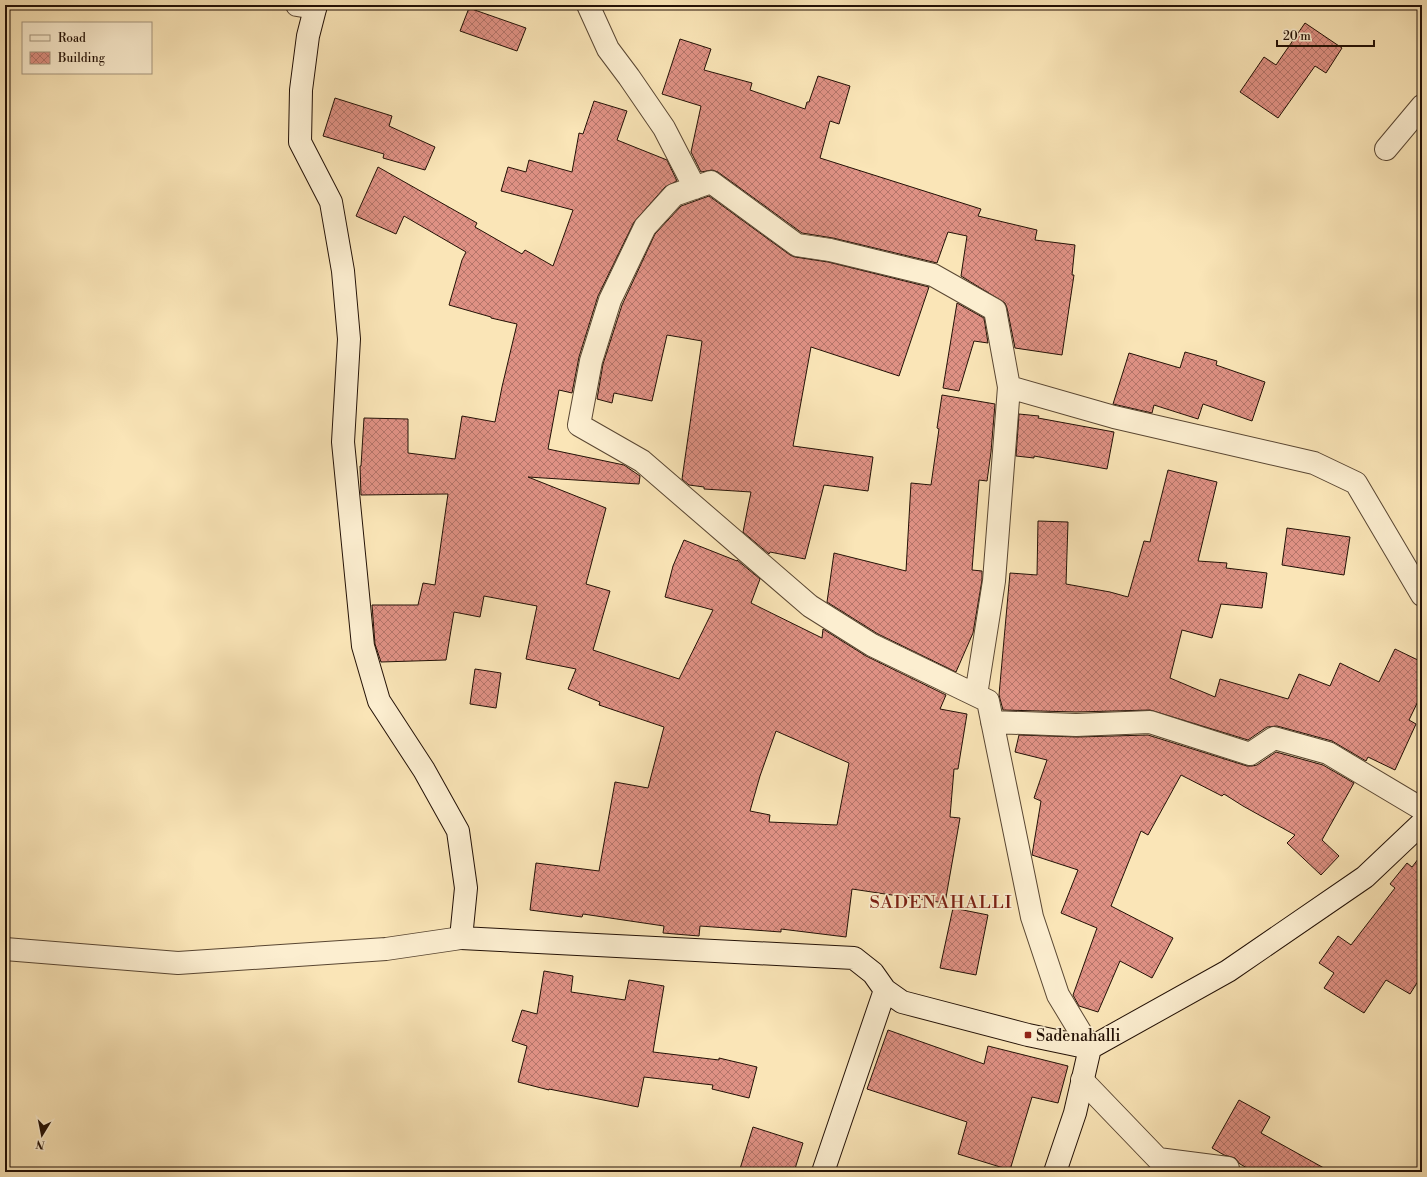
<svg xmlns="http://www.w3.org/2000/svg" width="1427" height="1177" viewBox="0 0 1427 1177" font-family="'Libre Bodoni',serif">
	<defs>
		<pattern id="building-cross-hatch" width="8" height="8" patternUnits="userSpaceOnUse"><rect width="8" height="8" fill="#df9184"/><path d="M0 0l8 8M0 8l8-8" fill="none" stroke="#b4756a"/></pattern>
	</defs>
	<rect width="100%" height="100%" fill="#fae5b7"/>
	<filter id="stains"><feTurbulence type="fractalNoise" baseFrequency=".005" numOctaves="4"/><feColorMatrix values="0 0 0 0 .2 0 0 0 0 .09 0 0 0 0 .02 0 0 0 .5 -.17"/></filter>
	<radialGradient id="worn" r=".72"><stop offset=".6" stop-color="#630" stop-opacity="0"/><stop offset="1" stop-color="#630" stop-opacity=".3"/></radialGradient>
	<!-- building -->
	<path fill="url(#building-cross-hatch)" stroke="#231106" fill-rule="evenodd" d="M469,8L526,28L517,51L460,31Z
		M1305,23L1342,48L1326,73L1315,66L1278,118L1240,92L1264,57L1276,65Z
		M680,39L711,49L704,70L752,83L750,90L805,109L807,102H809L818,76L850,86L839,124L830,121L820,158L981,209L978,216L1037,230L1035,240L1075,245L1072,275H1074L1062,355L1015,348L1007,308L1005,303L961,276L967,236L948,232L937,263L833,238L802,233L718,172L712,170L701,172L691,152L701,106L662,94Z
		M335,98L392,116L389,126L435,147L425,170L383,158L384,154L323,136Z
		M594,101L627,111L617,140L667,160L677,181L665,187L634,222L598,296L579,357L572,393L559,390L548,449L624,465L640,476L639,484L528,477L606,508L586,584L610,591L593,650L679,679L713,610L665,597L673,566L684,540L737,561V560L760,579L751,603L822,638L823,629L866,656L946,695L940,709L967,714L958,769H954L950,817L960,818L945,903L852,889L846,937L781,929V932L700,926L699,936L663,933L664,926L583,914L582,917L530,910L536,863L599,871L615,782L648,788L664,727L599,705L600,702L568,689L576,669L526,659L537,606L484,596L480,617L454,612L446,660L381,662L375,644L372,605H418L423,583L435,585L448,494L361,495L360,466H361L364,418L408,419V453L455,459L462,416L495,422L502,387L517,324L491,318V317L449,305L462,260L466,252L404,216L396,234L356,216L378,167L477,223L475,227L522,254L525,250L553,266L573,210L501,191L508,167L526,172L529,160L572,172L579,133L583,134ZM776,731L849,763L837,825L769,822L770,815L750,811L760,776Z
		M709,196L790,255L795,257L828,262L929,287L899,376L811,347L793,446L873,457L868,491L824,485L805,559L770,552L769,554L743,532L751,492L704,489V487L689,485L682,479L702,341L667,335L652,401L614,393L612,403L597,399L603,364L622,305L655,234L681,206Z
		M957,303L984,318L988,343L974,341L959,391L943,388Z
		M1185,352L1217,361L1216,365L1265,382L1252,421L1203,404L1198,419L1154,405L1152,413L1113,404L1129,353L1180,368Z
		M942,395L995,404L991,452L987,481L979,480L972,570L982,571V580L973,633L956,672L878,634L827,602L834,553L906,571L911,483L931,485L939,429L937,428Z
		M1019,414L1039,416L1038,418L1114,432L1107,469L1034,456V458L1016,456Z
		M1168,470L1217,482L1198,561L1227,563L1226,568L1267,573L1262,608L1221,604L1212,638L1182,630L1170,678L1215,697L1220,679L1288,699L1299,674L1330,686L1340,663L1379,682L1395,649L1422,662V693L1409,720L1416,724L1395,770L1368,757L1366,761L1332,741L1277,726L1267,727L1248,740L1150,710L1076,712L1003,710L999,695L1010,573L1037,575L1038,521L1068,522L1066,584L1110,592L1128,597L1144,541L1150,542Z
		M1287,528L1350,537L1344,575L1282,565Z
		M475,669L501,673L496,708L470,704Z
		M1019,735L1077,737L1148,735L1247,766H1252L1257,765L1276,752L1323,765L1354,783L1322,840L1339,856L1321,875L1287,843L1295,835L1243,806L1224,794L1222,796L1181,775L1148,835L1141,831L1111,906L1173,938L1152,978L1120,961L1098,1012L1079,1006L1073,995L1097,928L1061,913L1078,870L1032,855L1041,801L1034,798L1047,760L1015,752Z
		M1422,854V975L1410,994L1386,980L1364,1013L1324,988L1334,973L1319,963L1338,936L1351,945L1395,888L1390,884L1407,863L1412,867Z
		M953,908L988,915L976,975L940,968Z
		M544,971L573,976L571,992L625,1000L629,980L664,986L653,1052L719,1060V1058L757,1067L749,1098L712,1089L713,1085L644,1077L638,1107L549,1089V1090L518,1082L527,1046L512,1041L522,1010L537,1014Z
		M888,1030L984,1064L988,1046L1068,1066L1058,1103L1032,1097L1010,1170L958,1154L967,1122L867,1089Z
		M1239,1100L1270,1117L1261,1133L1331,1172H1254L1240,1164L1235,1158L1224,1155L1212,1148Z
		M753,1127L803,1143L794,1172H739Z"/>
	<g fill="none" stroke-linecap="round" stroke-linejoin="round">
		<!-- street casing -->
		<g stroke="#594632" stroke-width="24">
			<path id="street" d="M297,5L315,8
				M588,5L608,49L629,77L664,128L695,188
				M1386,149L1422,106
				M976,695L994,581L1009,387
				M992,722L1076,725L1150,722L1250,754L1274,738L1328,753L1422,809
				M5,949L178,963L386,949L461,938
				M1090,1048L1058,995L1032,917L988,701L872,645L810,606L642,461L579,425L591,361L610,300L645,227L674,195L711,182L797,245L830,250L933,275L995,310L1009,387L1114,417L1314,463L1356,483L1422,595
				M1082,1080L1158,1159L1228,1168"/>
		</g>
		<!-- secondary casing -->
		<g stroke="#231106" stroke-width="24">
			<path id="secondary" d="M316,5L308,36L301,90L300,142L331,202L343,271L349,339L343,442L363,646L379,701L424,770L458,831L466,888L461,938L854,958L873,973L885,990L902,1002L1028,1035L1090,1048L1228,971L1365,877L1422,823
				M823,1172L885,990
				M1055,1172L1075,1113L1090,1048"/>
		</g>
		<!-- street -->
		<use href="#street" stroke="#fceed0" stroke-width="22"/>
		<!-- secondary -->
		<use href="#secondary" stroke="#fceed0" stroke-width="22"/>
	</g>
	<!-- markers -->
	<rect fill="#8f2418" stroke="#fceed0" stroke-width="1.5" x="1024" y="1031" width="8" height="8" rx="2"/>
	<g text-anchor="middle" stroke-width="3.5" stroke-linejoin="round" paint-order="stroke">
		<!-- poi labels -->
		<g font-size="16" fill="#231106" stroke="#fceed0" text-anchor="start">
			<text x="1036" y="1041">Sadenahalli</text>
		</g>
		<!-- quarter labels -->
		<g font-size="18" letter-spacing="1" fill="#7a1f14" stroke="#fceed0">
			<text x="941" y="908">SADENAHALLI</text>
		</g>
	</g>
	<!-- margin -->
	<rect width="1427" height="1177" fill="none" stroke="#fae5b7" stroke-width="20"/>
	<rect x="6" y="6" width="1415" height="1165" fill="none" stroke="#231106" stroke-width="2"/>
	<rect x="10" y="10" width="1407" height="1157" fill="none" stroke="#231106"/>
	<!-- legend -->
	<rect x="22" y="22" width="130" height="52" fill="#fceed0" stroke="#a5967f"/>
	<rect x="30" y="35" width="20" height="6" fill="#fceed0" stroke="#a5967f"/>
	<text x="58" y="42" font-size="12" fill="#231106">Road</text>
	<rect x="30" y="52" width="20" height="12" fill="url(#building-cross-hatch)" stroke="#a5967f"/>
	<text x="58" y="62" font-size="12" fill="#231106">Building</text>
	<!-- north arrow -->
	<g transform="translate(42 1135) rotate(190)" stroke="#fceed0" stroke-width="3" paint-order="stroke">
	<path d="M0-3L7 15L0 10L-7 15Z" fill="#231106"/>
	<text y="-6" font-size="11" font-weight="bold" text-anchor="middle" fill="#231106">N</text>
	</g>
	<!-- scale -->
	<path d="M1277 40v6h97v-6" fill="none" stroke="#231106" stroke-width="2"/>
	<text x="1283" y="40" font-size="12" fill="#231106" stroke="#fceed0" stroke-width="3" paint-order="stroke">20 m</text>
	<rect width="100%" height="100%" filter="url(#stains)"/>
	<rect width="100%" height="100%" fill="url(#worn)"/>
</svg>
